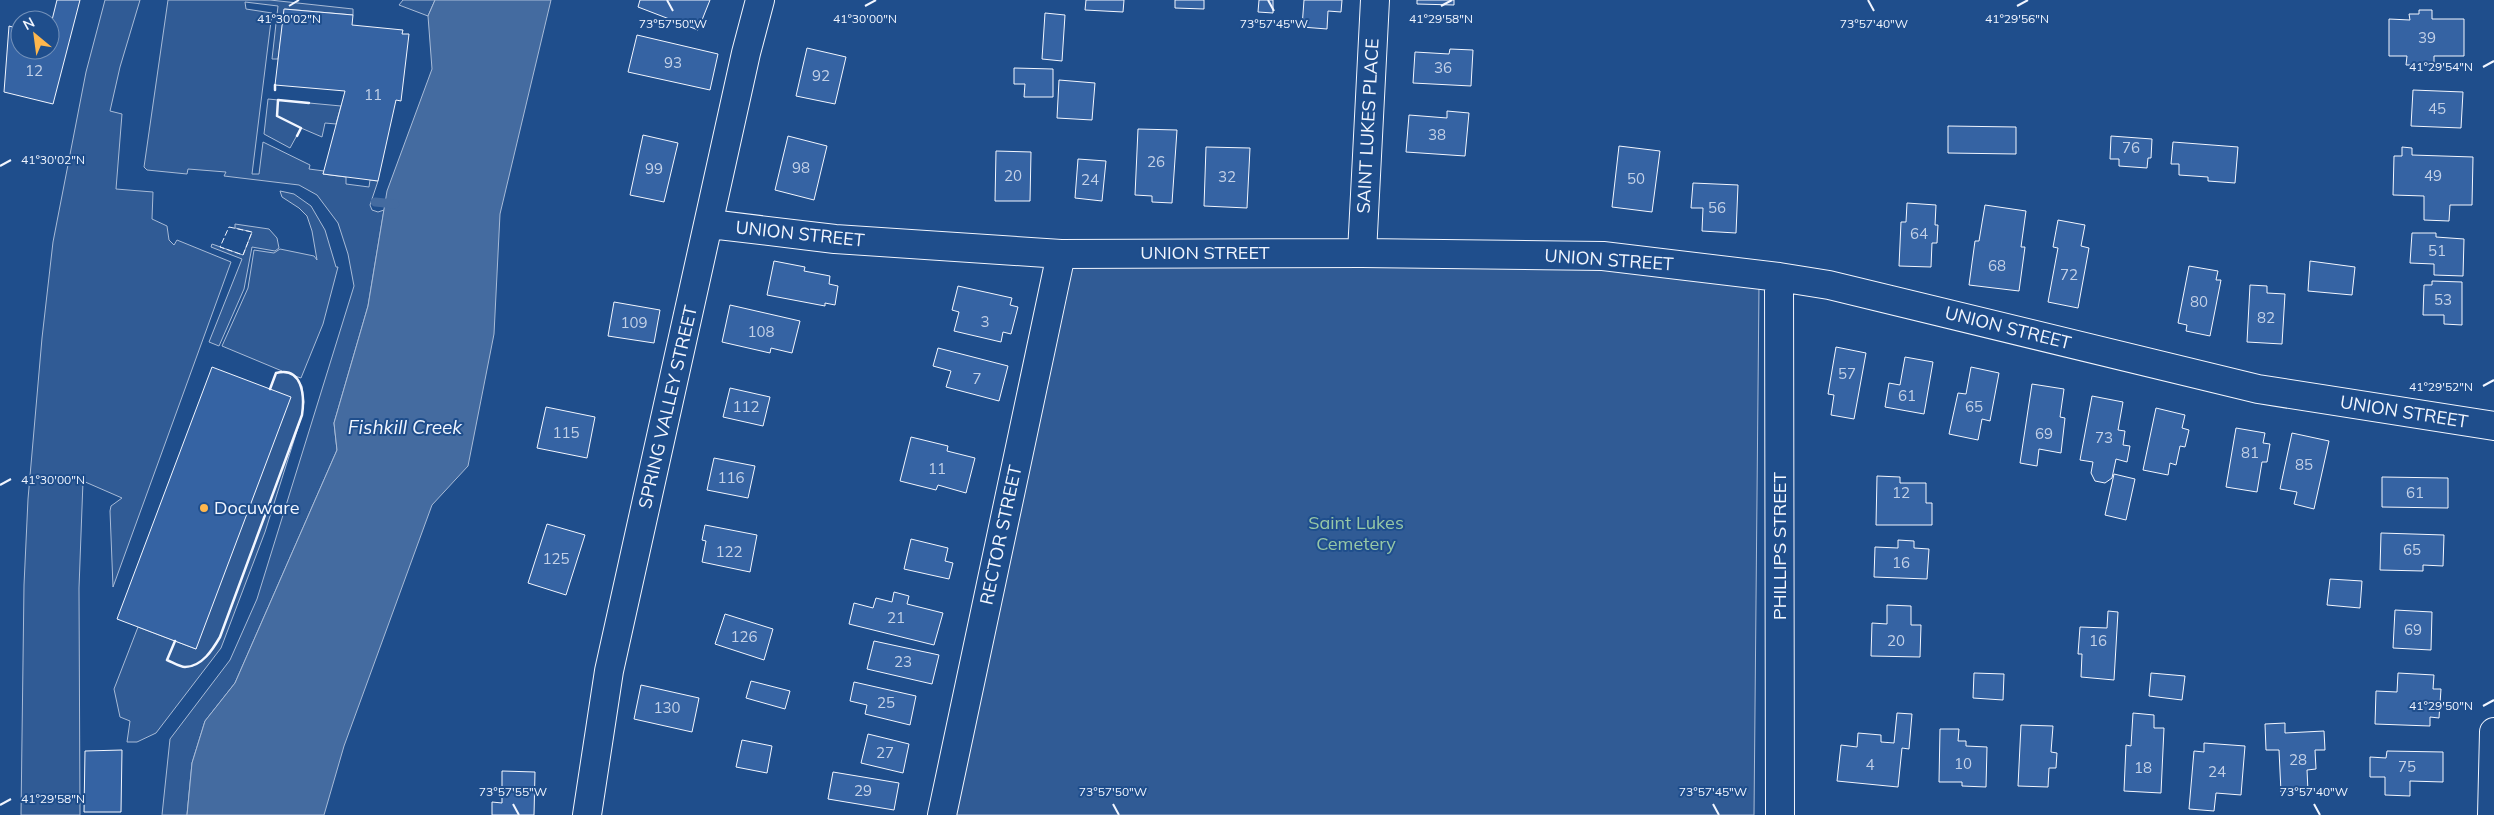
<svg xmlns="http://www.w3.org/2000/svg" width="2494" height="815" viewBox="0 0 2494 815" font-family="Mulish,sans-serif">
	<rect width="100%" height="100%" fill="#1f4e8c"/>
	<!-- built -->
	<path fill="#305b95" stroke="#a8bbd7" d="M105,0H140L120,67L110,111L122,114L116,189L153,192L152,219L167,226L169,240L174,245L177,240L231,262L113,587L110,511L111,506L122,498L83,481L79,588L80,815H21L24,585L28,499L42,338L53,242L86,72Z
		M168,0H270L353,9V15L285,9L278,59H272L278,6L245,2L246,9L272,13L252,174H259L263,142L310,165L309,169L324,171L323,174L346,177V184L369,187L370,180L378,181L370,205L372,210L378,212L384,210L368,306L334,423L337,450L235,683L205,721L192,763L187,815H162L170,739L230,660L257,599L354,286L348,254L338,223L317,195L299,185L224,176L226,172L188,169L187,174L147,170L144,167Z
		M403,0H435L428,16L399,5Z
		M268,99L309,103L341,106L336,124L325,123L322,137L301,128L290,148L264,134Z
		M280,191L294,194L311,206L325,230L336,267H338L323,324L301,378L295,376L302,386L304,402L302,415L265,532L221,648L156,733L137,742H127L130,721L120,717L114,689L138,627L196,649L270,389L276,373L282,371L222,346L248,288L254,250L274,253L280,249L314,256L317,260L312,231L307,216L299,208L282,197Z
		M235,224L269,229L277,238L279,248L275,251L252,247L244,289L219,346L209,342L242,259L211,247L212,244L243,255L252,232L235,228Z
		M1061,254L1603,256L1759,285L1754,815H954Z"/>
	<!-- water -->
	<path fill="#446ba0" stroke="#a8bbd7" d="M435,0H551L500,214L494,334L468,466L432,505L344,746L324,815H187L192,763L205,721L235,683L337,450L334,423L368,306L387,191L432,69L428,16Z"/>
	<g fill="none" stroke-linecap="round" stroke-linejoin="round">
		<!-- stream -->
		<path stroke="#446ba0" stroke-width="9" d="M375,202L395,204"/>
	</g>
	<!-- building -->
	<path fill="#3563a3" stroke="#f2f6ff" d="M57,0H80L53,104L4,92L9,26L20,29V50H50V28Z
		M640,0H710L698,30L638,7Z
		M1086,0H1124L1123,12L1085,10Z
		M1175,0H1204V9L1175,8Z
		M1259,0H1273V13L1258,12Z
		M1304,0H1342L1341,12L1328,11L1327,29L1302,27Z
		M1417,0H1454V5L1417,4Z
		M284,9L353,15L352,25L403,30L402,34H409L401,101L396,100L378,181L323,174L345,91L275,85Z
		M2419,10H2432V19H2464V56H2434V65H2406L2407,56H2389V19L2410,20L2409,14H2419Z
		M1045,13L1065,15L1062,61L1042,59Z
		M637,35L718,54L710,90L628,72Z
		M807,48L846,57L835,104L796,96Z
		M1450,49L1473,50L1471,86L1413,83L1415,52L1449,54Z
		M1014,68L1053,69V97H1024L1025,84H1014Z
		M1059,80L1095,83L1092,120L1057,118Z
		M2413,90L2463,92L2461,128L2411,126Z
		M1447,111L1469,113L1465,156L1406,152L1409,115L1447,118Z
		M1948,126L2016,127V154L1948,153Z
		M1138,129L1177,130L1172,203L1152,202V196L1135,195Z
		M643,135L678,143L664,202L630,195Z
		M788,136L827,146L814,200L775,190Z
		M2111,136L2152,139L2151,158H2148L2147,168L2119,166V159H2110Z
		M2173,142L2238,147L2235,183L2208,181V177L2179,175V164H2171Z
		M1619,146L1660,151L1652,212L1612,207Z
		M1206,147L1250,148L1247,208L1204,206Z
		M2402,147L2412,148V155L2473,157L2472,205H2450L2449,221L2424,220V196L2393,195L2394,156H2402Z
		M996,151L1031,152L1030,201H995Z
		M1078,159L1106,161L1102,201L1075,198Z
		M1693,183L1738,185L1736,233L1702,231L1703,208H1691Z
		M1907,203L1936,205L1935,225H1938L1937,243H1932L1931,267L1899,266L1901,222H1906Z
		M1985,205L2026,211L2021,247H2025L2019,291L1969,285L1975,241H1979Z
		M2058,220L2085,225L2081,246L2089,248L2078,308L2048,302L2058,248L2053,247Z
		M2412,233H2436V237L2464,239L2463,276L2434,275V264L2410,263Z
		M774,261L805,267L804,271L830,276L829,284L838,286L835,305L825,303V306L767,295Z
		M2310,261L2355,267L2352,295L2308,291Z
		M2189,266L2218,271L2216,280H2221L2210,336L2186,331L2187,325L2178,323Z
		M2432,281L2462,282V325L2444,324V315H2423L2424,285H2432Z
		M2250,285L2267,286V293L2285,294L2282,344L2247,342Z
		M958,286L1012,298L1010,305L1018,307L1011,334L1003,332L1001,342L954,331L959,312L952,310Z
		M614,302L660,310L654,343L608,336Z
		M730,305L800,321L792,353L771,348L770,353L722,342Z
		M1836,347L1866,353L1854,419L1831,415L1834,395L1828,394Z
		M938,348L1008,366L999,401L946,387L951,371L933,366Z
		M1905,357L1933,362L1924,414L1885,407L1889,383L1900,385Z
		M212,367L291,397L196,649L117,619Z
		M1971,367L1999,373L1990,421L1982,419L1978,440L1949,434L1958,393L1966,394Z
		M2032,384L2064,389L2060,417L2065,418L2061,453L2039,449L2037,466L2020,463Z
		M730,388L770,397L763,426L723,417Z
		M2092,396L2123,402L2118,430L2125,431L2123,445L2130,446L2127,462L2116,459L2112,478L2105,483L2095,481L2091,473L2093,462L2080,460Z
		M546,407L595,417L587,458L537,448Z
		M2156,408L2185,415L2182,428L2189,430L2185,447L2180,446L2176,465L2170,463L2168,475L2143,470Z
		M2236,428L2265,433L2263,443L2270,444L2267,462H2262L2257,492L2226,487Z
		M2292,433L2329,441L2314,509L2294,504L2297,492L2280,489Z
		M911,437L948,446L947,451L975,458L966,493L938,485L936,490L900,481Z
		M714,458L755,466L748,498L707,490Z
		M2114,474L2135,479L2126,520L2105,515Z
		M1877,476L1900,477V483H1926V503H1932V525H1876Z
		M2382,477L2448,478V508L2382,507Z
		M547,524L585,535L566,595L528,583Z
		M705,525L757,535L750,572L702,562L706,541L702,540Z
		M2381,533L2444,535L2443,566L2423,565V571L2380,570Z
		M911,539L948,548L945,561L953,563L949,579L904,569Z
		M1898,540L1914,541V548L1929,549L1927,579L1874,577L1875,547L1898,548Z
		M2330,579L2362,581L2360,608L2327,605Z
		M894,592L909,596L907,604L943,613L934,645L849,624L854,603L873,608L876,598L892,602Z
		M1887,605L1911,606V625H1921L1920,657L1871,656L1872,623L1887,624Z
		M2395,610L2432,612L2431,650L2393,648Z
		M2108,611L2118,612L2114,680L2081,677L2082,654H2078L2080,627L2107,628Z
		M725,614L773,629L764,660L715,644Z
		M874,641L939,655L932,684L867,669Z
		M1974,673L2004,674L2003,700L1973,698Z
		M2151,673L2185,676L2182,700L2149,696Z
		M2398,673L2434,675L2433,689H2441L2439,718L2430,717V726L2375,724L2376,691L2397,692Z
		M751,681L790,691L785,709L746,698Z
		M854,682L916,696L910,725L865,714L867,705L850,701Z
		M641,685L699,698L692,732L634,719Z
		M1897,713L1912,714L1909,749L1902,748L1898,787L1837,781L1841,745L1857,747L1858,733L1881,735V742L1894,743Z
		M2133,713L2154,715V728H2164L2161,793L2124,791L2126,745L2131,746Z
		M2285,723V733L2324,731L2325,750H2315L2316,769L2307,770L2308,791L2281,792L2279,750H2266L2265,724Z
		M2021,725L2053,726L2051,752L2057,753L2056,768H2049L2048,787L2018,786Z
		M1940,729H1959L1958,741H1966V746L1987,747L1986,787L1962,786V782H1939Z
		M868,734L909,744L903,773L861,763Z
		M742,740L772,746L767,773L736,767Z
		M2204,743L2245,746L2241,795L2216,793L2214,811L2189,809L2194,751L2204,752Z
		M122,750L121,812H84L85,751Z
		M2387,751L2443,752V782L2410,781V796L2385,795V777H2370V757L2386,758Z
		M502,771L535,772L534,815H492V802L502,803Z
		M833,772L899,783L894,810L828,799Z"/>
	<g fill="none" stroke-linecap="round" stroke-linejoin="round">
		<!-- minor casing -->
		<g stroke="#f2f6ff" stroke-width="30">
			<path id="minor" d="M710,224L835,239L1061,254L1362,253L1603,256L1779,277L1829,285L2258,389L2494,426
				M1362,253L1375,0
				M1779,277L1780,815
				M587,815L609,671L746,53L760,0
				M942,815L1061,254
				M2492,815L2494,732"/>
		</g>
		<!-- minor -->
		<use href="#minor" stroke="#1f4e8c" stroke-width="28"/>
		<!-- fence -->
		<path stroke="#f2f6ff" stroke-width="1" stroke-dasharray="6 2.5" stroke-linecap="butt" d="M229,227L252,232L243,255L220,247Z
			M175,641L167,660C172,662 180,667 185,667C202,667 213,649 220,637L302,415C305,395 302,366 276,373L270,389"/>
		<!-- wall -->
		<path stroke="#f2f6ff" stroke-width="2.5" d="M275,90V85
			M297,136L301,128L277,116L278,100L309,103
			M175,641L167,660C172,662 180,667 185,667C202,667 213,649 220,637L302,415C305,395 302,366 276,373L270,389"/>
	</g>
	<!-- ticks -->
	<path fill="none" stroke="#f2f6ff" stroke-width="2" d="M667,0L673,11M1268,0L1274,11M1868,0L1874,11M289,6L299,0M865,6L876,0M1441,6L1452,0M2017,6L2028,0M2483,67L2494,61M0,166L11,160M2483,386L2494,380M0,485L11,479M2483,706L2494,700M513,804L519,815M1113,804L1119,815M1713,804L1719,815M2314,804L2320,815M0,805L11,799"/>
	<!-- markers -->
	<circle fill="#ffb74d" stroke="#1f4e8c" stroke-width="2" cx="204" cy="508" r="5"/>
	<g text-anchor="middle" stroke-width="4" stroke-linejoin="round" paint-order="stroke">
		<!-- number labels -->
		<g font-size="15" fill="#c3d1e8">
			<text x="2427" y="43">39</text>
			<text x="673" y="68">93</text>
			<text x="1443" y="73">36</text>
			<text x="34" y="76">12</text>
			<text x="821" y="81">92</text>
			<text x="373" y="100">11</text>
			<text x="2437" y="114">45</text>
			<text x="1437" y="140">38</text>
			<text x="2131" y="153">76</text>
			<text x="1156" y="167">26</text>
			<text x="801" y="173">98</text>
			<text x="654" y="174">99</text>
			<text x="1013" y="181">20</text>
			<text x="2433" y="181">49</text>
			<text x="1227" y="182">32</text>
			<text x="1636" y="184">50</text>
			<text x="1090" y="185">24</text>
			<text x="1717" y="213">56</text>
			<text x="1919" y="239">64</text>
			<text x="2437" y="256">51</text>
			<text x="1997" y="271">68</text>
			<text x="2069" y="280">72</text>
			<text x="2443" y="305">53</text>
			<text x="2199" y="307">80</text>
			<text x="2266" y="323">82</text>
			<text x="985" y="327">3</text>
			<text x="634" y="328">109</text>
			<text x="761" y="337">108</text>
			<text x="1847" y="379">57</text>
			<text x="977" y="384">7</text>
			<text x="1907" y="401">61</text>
			<text x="746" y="412">112</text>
			<text x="1974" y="412">65</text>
			<text x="566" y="438">115</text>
			<text x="2044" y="439">69</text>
			<text x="2104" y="443">73</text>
			<text x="2250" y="458">81</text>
			<text x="2304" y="470">85</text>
			<text x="937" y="474">11</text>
			<text x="731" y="483">116</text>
			<text x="1901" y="498">12</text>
			<text x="2415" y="498">61</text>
			<text x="2412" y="555">65</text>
			<text x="729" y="557">122</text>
			<text x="556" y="564">125</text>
			<text x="1901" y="568">16</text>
			<text x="896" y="623">21</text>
			<text x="2413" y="635">69</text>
			<text x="744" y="642">126</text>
			<text x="1896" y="646">20</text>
			<text x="2098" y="646">16</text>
			<text x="903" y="667">23</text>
			<text x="886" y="708">25</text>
			<text x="667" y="713">130</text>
			<text x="885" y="758">27</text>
			<text x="2298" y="765">28</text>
			<text x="1963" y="769">10</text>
			<text x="1870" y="770">4</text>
			<text x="2407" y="772">75</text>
			<text x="2143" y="773">18</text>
			<text x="2217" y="777">24</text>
			<text x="863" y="796">29</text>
		</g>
		<!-- street labels -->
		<g font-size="18" fill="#f2f6ff" stroke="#1f4e8c">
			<text transform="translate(1368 126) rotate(-87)" y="6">SAINT LUKES PLACE</text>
			<text transform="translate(800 234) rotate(6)" y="6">UNION STREET</text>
			<text x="1205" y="259">UNION STREET</text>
			<text transform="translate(1609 260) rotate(4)" y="6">UNION STREET</text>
			<text transform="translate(2008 328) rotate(14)" y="6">UNION STREET</text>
			<text transform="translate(668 407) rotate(-77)" y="6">SPRING VALLEY STREET</text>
			<text transform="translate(2404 412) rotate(9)" y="6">UNION STREET</text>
			<text transform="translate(1001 535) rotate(-78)" y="6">RECTOR STREET</text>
			<text transform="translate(1780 546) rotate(-90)" y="6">PHILLIPS STREET</text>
		</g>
		<!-- poi labels -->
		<g font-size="18" fill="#f2f6ff" stroke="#1f4e8c" text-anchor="start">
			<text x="214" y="514">Docuware</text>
		</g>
		<!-- park labels -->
		<g font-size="18" fill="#97c8a6" stroke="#1f4e8c">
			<text x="1356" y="529">Saint Lukes<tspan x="1356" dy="21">Cemetery</tspan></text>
		</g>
		<!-- water labels -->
		<g font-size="19" font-style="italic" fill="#f2f6ff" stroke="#1f4e8c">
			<text x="405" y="434">Fishkill Creek</text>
		</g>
	</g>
	<g font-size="12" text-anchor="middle" fill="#f2f6ff" stroke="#1f4e8c" stroke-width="4" stroke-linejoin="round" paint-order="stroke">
		<text x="1441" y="23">41°29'58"N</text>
		<text x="289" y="23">41°30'02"N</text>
		<text x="865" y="23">41°30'00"N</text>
		<text x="2017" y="23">41°29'56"N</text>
		<text x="673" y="28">73°57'50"W</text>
		<text x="1274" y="28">73°57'45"W</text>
		<text x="1874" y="28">73°57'40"W</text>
		<text x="2441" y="71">41°29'54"N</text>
		<text x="53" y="164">41°30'02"N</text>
		<text x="2441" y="391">41°29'52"N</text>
		<text x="53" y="484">41°30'00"N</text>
		<text x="2441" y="710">41°29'50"N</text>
		<text x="513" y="796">73°57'55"W</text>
		<text x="1113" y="796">73°57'50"W</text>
		<text x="1713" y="796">73°57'45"W</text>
		<text x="2314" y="796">73°57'40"W</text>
		<text x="53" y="803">41°29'58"N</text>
	</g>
	<!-- north arrow -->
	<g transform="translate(35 35) rotate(331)"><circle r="24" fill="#1f4e8c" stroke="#7391ba"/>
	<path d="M0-4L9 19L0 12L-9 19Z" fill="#ffb74d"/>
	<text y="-8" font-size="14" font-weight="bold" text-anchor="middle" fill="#f2f6ff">N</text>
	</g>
</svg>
